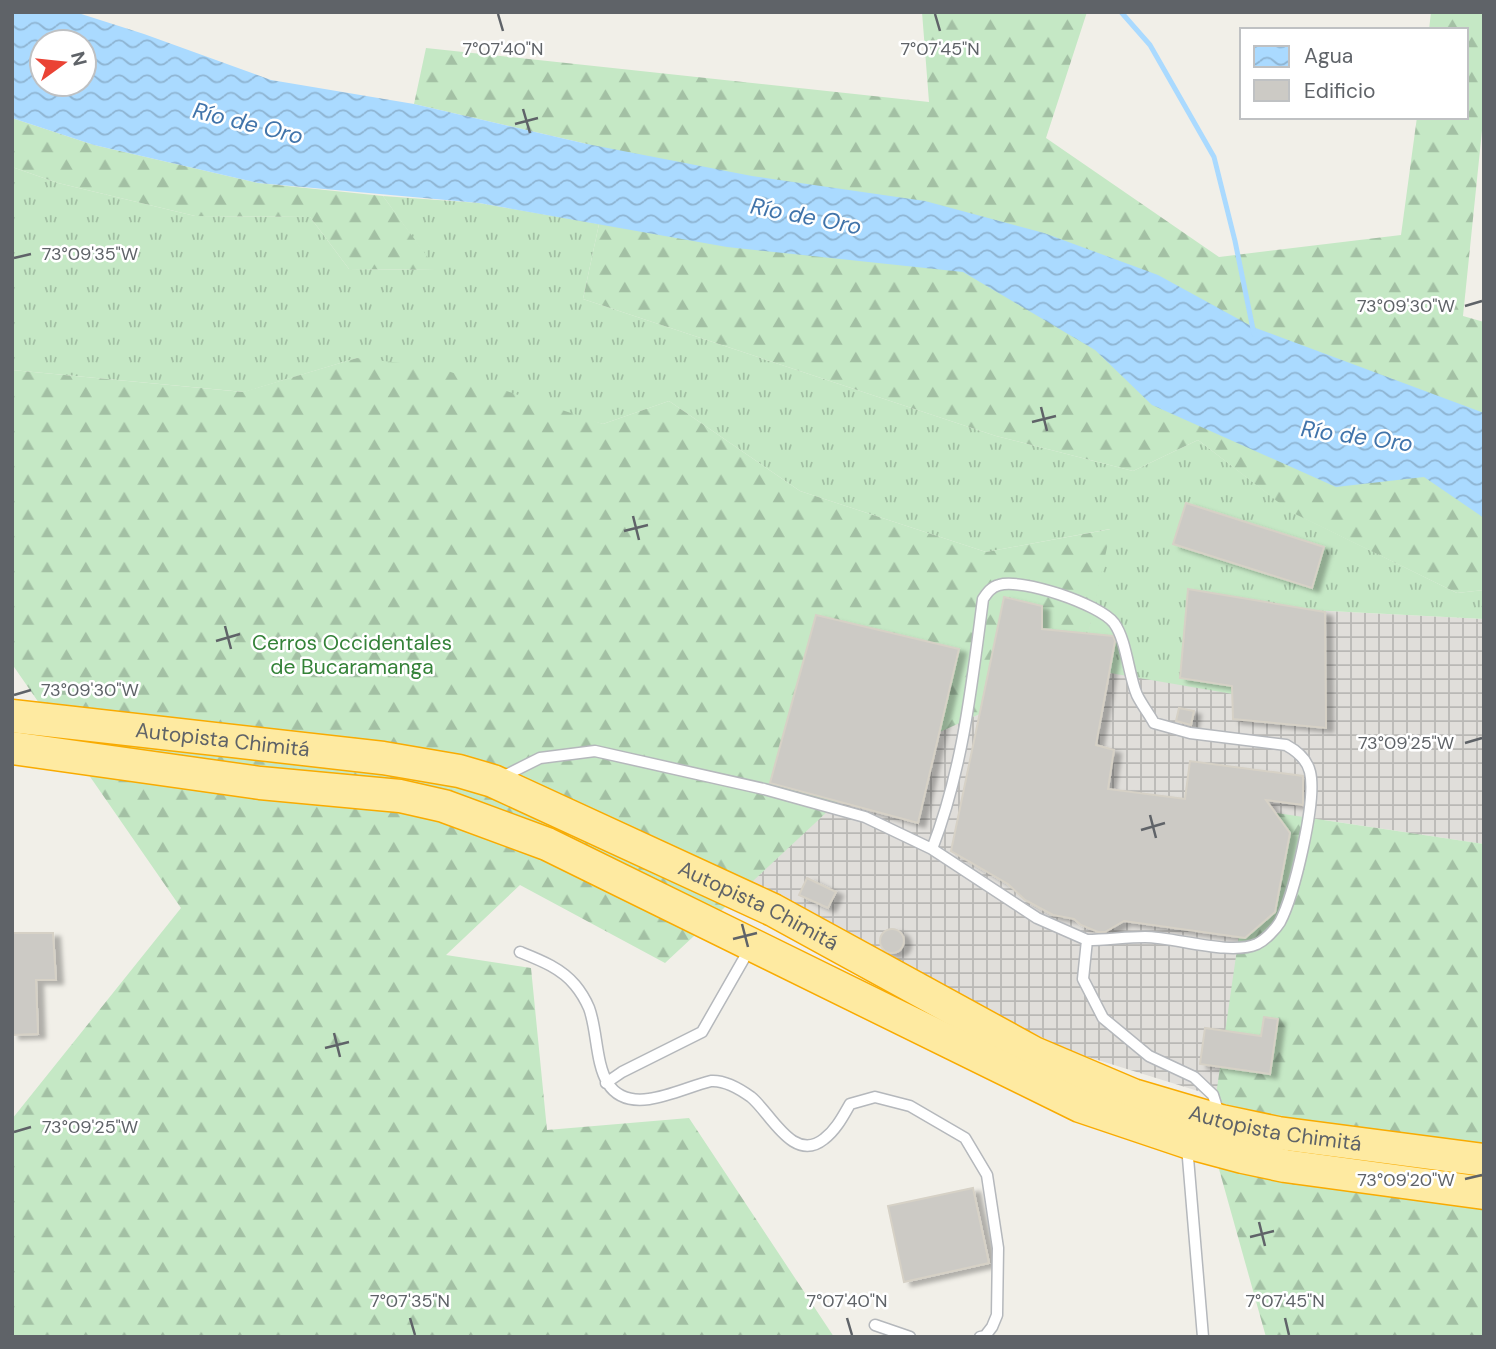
<svg xmlns="http://www.w3.org/2000/svg" width="1496" height="1349" viewBox="0 0 1496 1349" font-family="'DM Sans',sans-serif">
	<defs>
		<pattern id="industrial-grid" width="8" height="8" patternUnits="userSpaceOnUse" patternTransform="scale(1.75)"><rect width="8" height="8" fill="#e0deda"/><path d="M0 4h8M4 0v8" fill="none" stroke="#b9b8b5"/></pattern>
		<pattern id="grass-tufts" width="24" height="20" patternUnits="userSpaceOnUse" patternTransform="scale(1.75)"><rect width="24" height="20" fill="#c5e8c5"/><path d="M3 7l-1-3M5 7V3M7 7l1-3M15 17l-1-3M17 17v-4M19 17l1-3" fill="none" stroke="#a3c0a4"/></pattern>
		<pattern id="forest-firs" width="22" height="20" patternUnits="userSpaceOnUse" patternTransform="scale(1.75)"><rect width="22" height="20" fill="#c5e8c5"/><path d="M5 1l3.5 6h-7zM16 11l3.5 6h-7z" fill="#a3c0a4"/></pattern>
		<pattern id="water-waves" width="16" height="10" patternUnits="userSpaceOnUse" patternTransform="scale(1.75)"><rect width="16" height="10" fill="#aadaff"/><path d="M0 5q4-4 8 0t8 0" fill="none" stroke="#8eb4d2"/></pattern>
		<filter id="shadow"><feDropShadow dx="7" dy="4" stdDeviation="2" flood-color="#0004"/></filter>
	</defs>
	<rect width="100%" height="100%" fill="#f1efe8"/>
	<!-- industrial -->
	<path fill="url(#industrial-grid)" d="M827,529L1328,611L1484,619V844L1324,820L1269,1113L1072,1052L1025,1029L1022,1031L583,807Z"/>
	<!-- grass -->
	<path fill="url(#grass-tufts)" d="M12,167L58,183L195,216L310,217L349,269L436,270L383,196L479,203L599,224L583,299L996,436L1133,471L1198,440L1292,512L1457,593L1484,590V619L1310,610L1296,705L1081,668L1110,529L986,552L800,491L669,401L603,424L357,358L244,392L12,370Z"/>
	<!-- forest -->
	<path fill="url(#forest-firs)" d="M922,12H1087L1046,138L1219,257L1401,235L1417,117H1466V30H1429L1431,12H1484V111L1463,316L1484,322V590L1457,593L1291,512L1198,440L1133,471L996,436L583,299L599,224L587,144L414,104L426,48L929,102Z
		M12,118L94,145L258,183L383,196L437,270L349,269L310,217L195,216L58,183L12,167Z
		M357,358L436,367L603,424L669,401L800,491L986,552L1111,529L1081,668L887,756L665,963L520,885L446,955L531,968L547,1130L689,1118L834,1337H12V1119L181,908L12,664V370L243,392Z
		M1257,810L1484,844V1337H1266L1210,1137Z"/>
	<!-- water -->
	<path fill="url(#water-waves)" fill-rule="evenodd" d="M12,12H75L144,34L271,80L414,104L587,144L752,176L925,201L1044,233L1158,275L1253,327L1484,413V518L1424,477L1336,487L1152,405L1095,350L963,272L727,247L479,203L258,183L94,145L12,118ZM42,42H84V84H42Z"/>
	<g fill="none" stroke-linecap="round" stroke-linejoin="round">
		<!-- stream -->
		<path stroke="#aadaff" stroke-width="5" d="M1121,12L1150,45L1214,157L1235,241L1254,334"/>
	</g>
	<!-- building -->
	<path fill="#cccac5" stroke="#d6d1c6" stroke-width="2" filter="url(#shadow)" d="M1186,503L1324,547L1312,588L1173,544Z
		M1188,589L1325,612L1326,728L1233,719L1232,686L1180,678Z
		M1004,597L1042,606V629L1113,636L1115,641L1096,745L1114,750L1108,789L1185,799L1190,761L1303,776V805L1266,800L1290,833L1275,912L1245,938L1124,921L1105,932H1098L1081,925L1074,919L1053,915L1025,900L1008,884L951,851Z
		M816,615L959,649L918,823L770,783Z
		M1179,708L1194,711L1191,725L1176,721Z
		M807,878L836,892L828,908L799,895Z
		M880 941a12 12 0 1 1 24 0a12 12 0 1 1-24 0Z
		M12,933H53L56,980H36L38,1034L12,1035Z
		M1264,1017L1278,1019L1270,1074L1200,1064L1205,1028L1261,1036Z
		M973,1188L989,1263L904,1282L888,1206Z"/>
	<g fill="none" stroke-linecap="round" stroke-linejoin="round">
		<!-- service casing -->
		<g stroke="#b5b8bc" stroke-width="13">
			<path id="service" d="M502,777L540,758L595,751L764,789L865,817L932,849C963,769 972,683 983,599C987,593 991,587 999,585C1022,578 1099,604 1114,623C1127,641 1128,674 1137,695C1142,705 1149,714 1154,723L1190,733L1286,745C1297,751 1307,759 1310,772C1317,801 1294,895 1280,922C1275,930 1265,940 1257,944C1230,956 1175,937 1145,937C1126,937 1106,940 1087,940L1083,979L1103,1018L1149,1056L1194,1077L1213,1095L1219,1114
				M932,849L1037,918L1087,940
				M520,952C540,960 561,968 575,985C580,991 586,1001 589,1008C602,1042 590,1107 649,1099C670,1096 691,1086 711,1081C725,1080 740,1089 751,1097C770,1112 793,1164 824,1139C836,1130 843,1116 850,1104L875,1097L910,1106L965,1138L987,1175L998,1248L997,1315L992,1327L985,1336L980,1337
				M606,1083L622,1072L702,1032L750,948
				M1187,1146L1203,1337
				M875,1325L910,1337"/>
		</g>
		<!-- trunk casing -->
		<g stroke="#f9ab00" stroke-width="35">
			<g id="trunk">
				<path id="s1" d="M12,716L383,758L459,771L493,781L773,910L1034,1053L1133,1095L1221,1121L1278,1133L1484,1160"/>
				<path d="M12,748L260,783L400,796L444,806L547,844L1080,1106L1187,1142L1243,1157L1285,1166L1484,1193"/>
			</g>
		</g>
		<!-- service -->
		<use href="#service" stroke="#fff" stroke-width="10"/>
		<!-- trunk -->
		<use href="#trunk" stroke="#feeaa1" stroke-width="32"/>
	</g>
	<!-- ticks -->
	<path fill="none" stroke="#5f6368" stroke-width="2.5" d="M498,14L503,31M935,14L940,31M523,109L530,133M515,124L538,118M14,258L31,254M1465,306L1482,301M1041,407L1047,431M1032,422L1056,416M633,516L639,540M624,531L648,525M225,626L231,649M216,641L240,634M14,695L31,690M1465,743L1482,738M1150,815L1156,838M1141,830L1165,823M742,924L748,947M733,939L757,933M334,1033L340,1057M325,1048L349,1042M14,1132L31,1127M1465,1179L1482,1175M1259,1222L1265,1246M1250,1237L1274,1231M410,1318L415,1335M847,1318L852,1335M1285,1318L1289,1335"/>
	<g text-anchor="middle" stroke-width="5" stroke-linejoin="round" paint-order="stroke">
		<!-- park labels -->
		<g font-size="21" fill="#348238" stroke="#fff">
			<text x="352" y="650">Cerros Occidentales<tspan x="352" dy="24">de Bucaramanga</tspan></text>
		</g>
		<!-- street labels -->
		<g font-size="21" fill="#5f6368" stroke="#fff">
			<text dy="7" stroke="none"><textPath href="#s1" startOffset="212">Autopista Chimitá</textPath></text>
			<text dy="7" stroke="none"><textPath href="#s1" startOffset="779">Autopista Chimitá</textPath></text>
			<text dy="7" stroke="none"><textPath href="#s1" startOffset="1346">Autopista Chimitá</textPath></text>
		</g>
		<!-- water labels -->
		<g font-size="23" font-style="italic" fill="#4174aa" stroke="#fff">
			<text transform="translate(248 123) rotate(14)" y="8">Río de Oro</text>
			<text transform="translate(806 216) rotate(11)" y="8">Río de Oro</text>
			<text transform="translate(1357 436) rotate(8)" y="8">Río de Oro</text>
		</g>
	</g>
	<g font-size="18" text-anchor="middle" fill="#5f6368" stroke="#fff" stroke-width="5" stroke-linejoin="round" paint-order="stroke">
		<text x="503" y="55">7°07'40"N</text>
		<text x="940" y="55">7°07'45"N</text>
		<text x="90" y="260">73°09'35"W</text>
		<text x="1406" y="312">73°09'30"W</text>
		<text x="90" y="696">73°09'30"W</text>
		<text x="1406" y="749">73°09'25"W</text>
		<text x="90" y="1133">73°09'25"W</text>
		<text x="1406" y="1186">73°09'20"W</text>
		<text x="410" y="1307">7°07'35"N</text>
		<text x="847" y="1307">7°07'40"N</text>
		<text x="1285" y="1307">7°07'45"N</text>
	</g>
	<!-- border -->
	<rect width="1496" height="1349" fill="none" stroke="#5f6368" stroke-width="28"/>
	<!-- legend -->
	<rect x="1240" y="28" width="228" height="91" fill="#ffffff" stroke="#bfc1c3" stroke-width="2"/>
	<rect x="1254" y="46" width="35" height="21" fill="url(#water-waves)" stroke="#bfc1c3" stroke-width="2"/>
	<text x="1304" y="63" font-size="21" fill="#5f6368">Agua</text>
	<rect x="1254" y="80" width="35" height="21" fill="#cccac5" stroke="#bfc1c3" stroke-width="2"/>
	<text x="1304" y="98" font-size="21" fill="#5f6368">Edificio</text>
	<!-- north arrow -->
	<g transform="translate(63 63) rotate(75)"><circle r="33" fill="#ffffff" stroke="#bfc1c3" stroke-width="2"/>
	<path d="M0-5L12 26L0 18L-12 26Z" fill="#ea4335"/>
	<text y="-10" font-size="19" font-weight="bold" text-anchor="middle" fill="#5f6368">N</text>
	</g>
</svg>
